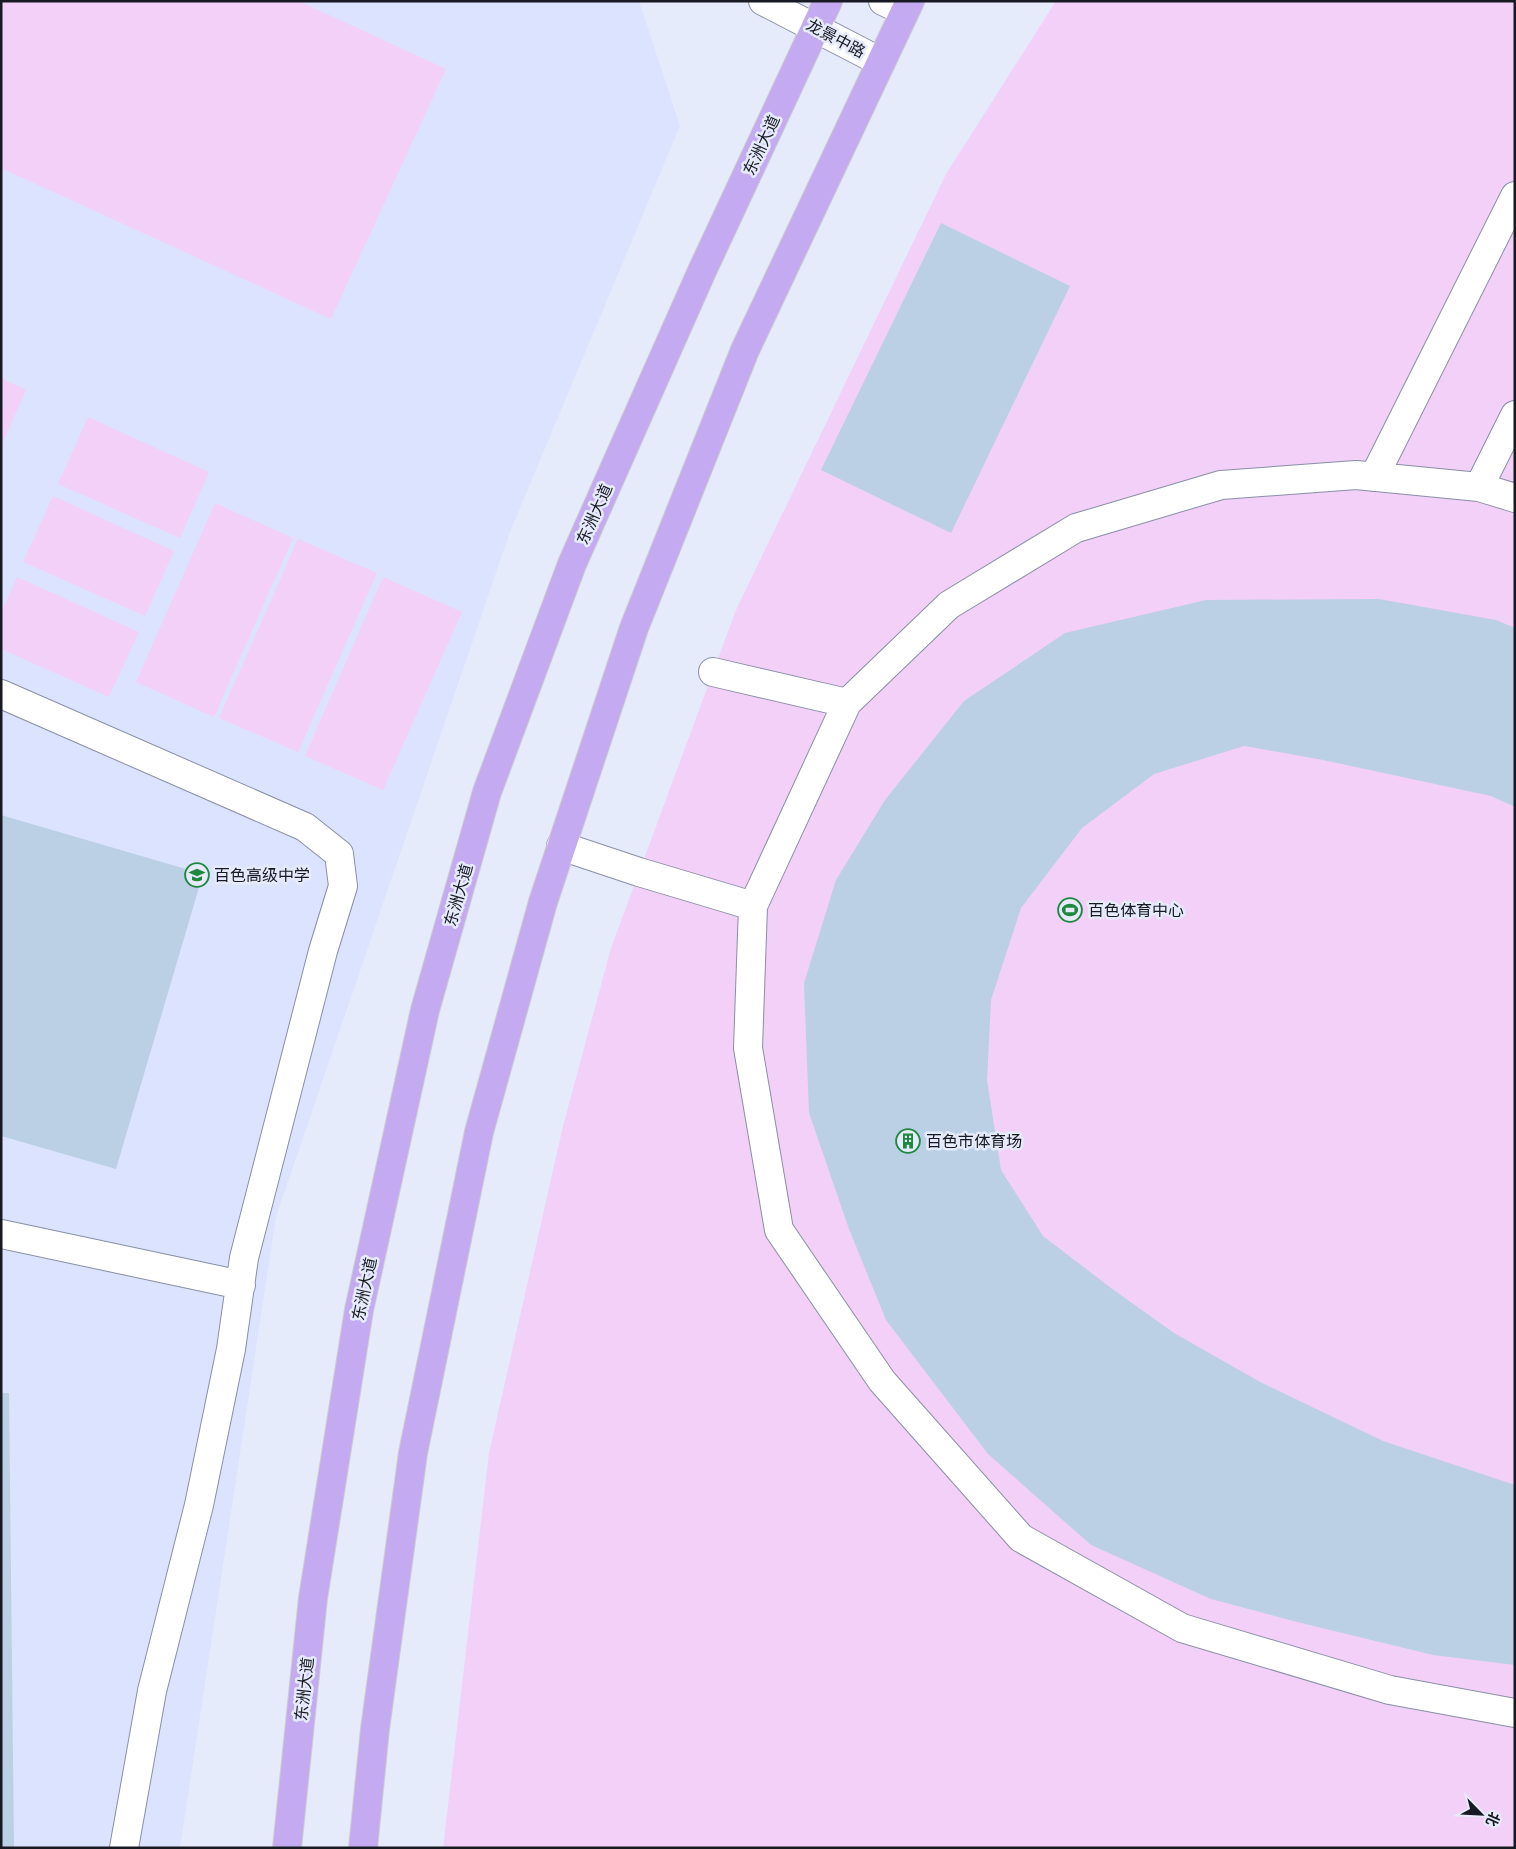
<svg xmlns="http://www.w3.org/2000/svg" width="1516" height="1849" viewBox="0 0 1516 1849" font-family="'Roboto Condensed','Noto Sans SC',sans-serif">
	<rect width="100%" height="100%" fill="#e6ebfb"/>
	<!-- built -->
	<path fill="#dce3fe" d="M1,1H639L680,126L510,532L276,1217L180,1848H1Z"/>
	<!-- green -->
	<path fill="#f3d0f7" d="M1,1H299L446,69L331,319L1,168Z
		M1056,1H1515V1848H443L489,1453L563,1126L611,948L736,610L946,174Z
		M1,378L26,390L1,446Z
		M88,417L209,472L180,538L58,484Z
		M53,496L174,551L145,616L23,562Z
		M215,503L293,538L214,717L136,682Z
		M298,539L377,573L298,752L219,718Z
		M17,577L139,632L109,697L1,649V613Z
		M383,577L462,612L383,790L305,756Z"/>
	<!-- building -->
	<path fill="#bbd0e5" d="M941,223L1070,286L951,533L821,470Z
		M1379,599L1496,620L1515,628V807L1491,796L1323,760L1244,746L1154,774L1082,828L1021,908L991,1000L987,1080L1001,1170L1043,1236L1111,1288L1174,1333L1262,1383L1383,1441L1515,1485V1665L1433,1655L1293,1621L1211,1599L1091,1545L988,1454L886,1320L849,1229L809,1113L804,983L836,880L885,800L964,701L1065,633L1206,600Z
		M1,815L203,874L116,1169L1,1136Z
		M1,1393H9L14,1848H1Z"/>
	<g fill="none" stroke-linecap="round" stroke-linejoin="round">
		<!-- minor casing -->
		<g stroke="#888fa7" stroke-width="30">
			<path id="minor" d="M763,1L881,62
				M883,1L904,11
				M1374,477L1515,196
				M1479,487L1515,415
				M1515,498L1479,487L1356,475L1221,485L1076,528L949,605L847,703L753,906L748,1048L779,1230L882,1381L1021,1538L1182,1628L1390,1690L1515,1713
				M713,672L847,703
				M1,694L305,827L339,854L343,886L323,951L244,1258L231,1349L199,1505L152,1691L124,1848
				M561,846L639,872L753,906
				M1,1234L241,1285"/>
		</g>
		<!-- major casing -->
		<g stroke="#cccdcf" stroke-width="30">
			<path id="major" d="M287,1848L313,1598L359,1310L425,1010L487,792L572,564L702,271L828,1
				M363,1848L375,1729L413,1453L479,1132L543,902L634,628L745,350L910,1"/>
		</g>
		<!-- minor -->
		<use href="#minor" stroke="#fff" stroke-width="28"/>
		<!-- major -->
		<use href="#major" stroke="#c4abf1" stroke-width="28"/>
	</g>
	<!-- icons -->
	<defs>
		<g id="school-ring" transform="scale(1.25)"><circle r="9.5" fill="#e6ebfb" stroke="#1e883e" stroke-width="1.5"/><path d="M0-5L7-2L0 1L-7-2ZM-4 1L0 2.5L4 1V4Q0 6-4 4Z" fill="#1e883e"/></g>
		<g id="stadium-ring" transform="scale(1.25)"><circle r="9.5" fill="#e6ebfb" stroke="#1e883e" stroke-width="1.5"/><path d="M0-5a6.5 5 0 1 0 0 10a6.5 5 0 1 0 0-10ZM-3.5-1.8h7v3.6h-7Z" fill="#1e883e"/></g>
		<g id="building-ring" transform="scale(1.25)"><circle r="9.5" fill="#e6ebfb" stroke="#1e883e" stroke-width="1.5"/><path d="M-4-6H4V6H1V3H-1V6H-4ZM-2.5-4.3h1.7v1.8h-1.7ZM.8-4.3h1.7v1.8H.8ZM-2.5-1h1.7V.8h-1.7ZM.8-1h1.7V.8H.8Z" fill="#1e883e"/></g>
	</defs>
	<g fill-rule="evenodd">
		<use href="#school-ring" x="197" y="875"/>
		<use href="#stadium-ring" x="1070" y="910"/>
		<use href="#building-ring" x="908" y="1141"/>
	</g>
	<g text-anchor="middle" stroke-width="5" stroke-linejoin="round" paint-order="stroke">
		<!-- street labels -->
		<g font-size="16" fill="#181a23" stroke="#e6ebfb">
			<text transform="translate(836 38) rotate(28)" y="6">龙景中路</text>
			<text transform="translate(761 145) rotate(-65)" y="6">东洲大道</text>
			<text transform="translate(594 514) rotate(-66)" y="6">东洲大道</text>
			<text transform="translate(458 895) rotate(-74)" y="6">东洲大道</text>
			<text transform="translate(364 1289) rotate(-78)" y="6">东洲大道</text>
			<text transform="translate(304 1689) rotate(-84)" y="6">东洲大道</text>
		</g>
		<!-- poi labels -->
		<g font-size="16" fill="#181a23" stroke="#e6ebfb" text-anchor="start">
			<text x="214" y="881">百色高级中学</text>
			<text x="1088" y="916">百色体育中心</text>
			<text x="926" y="1147">百色市体育场</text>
		</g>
	</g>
	<!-- border -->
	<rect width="1516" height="1849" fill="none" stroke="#181a23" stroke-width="5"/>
	<!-- north arrow -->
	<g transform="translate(1481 1814) rotate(114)" stroke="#e6ebfb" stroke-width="4" paint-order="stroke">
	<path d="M0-4L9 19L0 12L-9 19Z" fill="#181a23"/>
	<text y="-8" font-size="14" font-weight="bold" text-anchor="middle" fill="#181a23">北</text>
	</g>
</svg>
